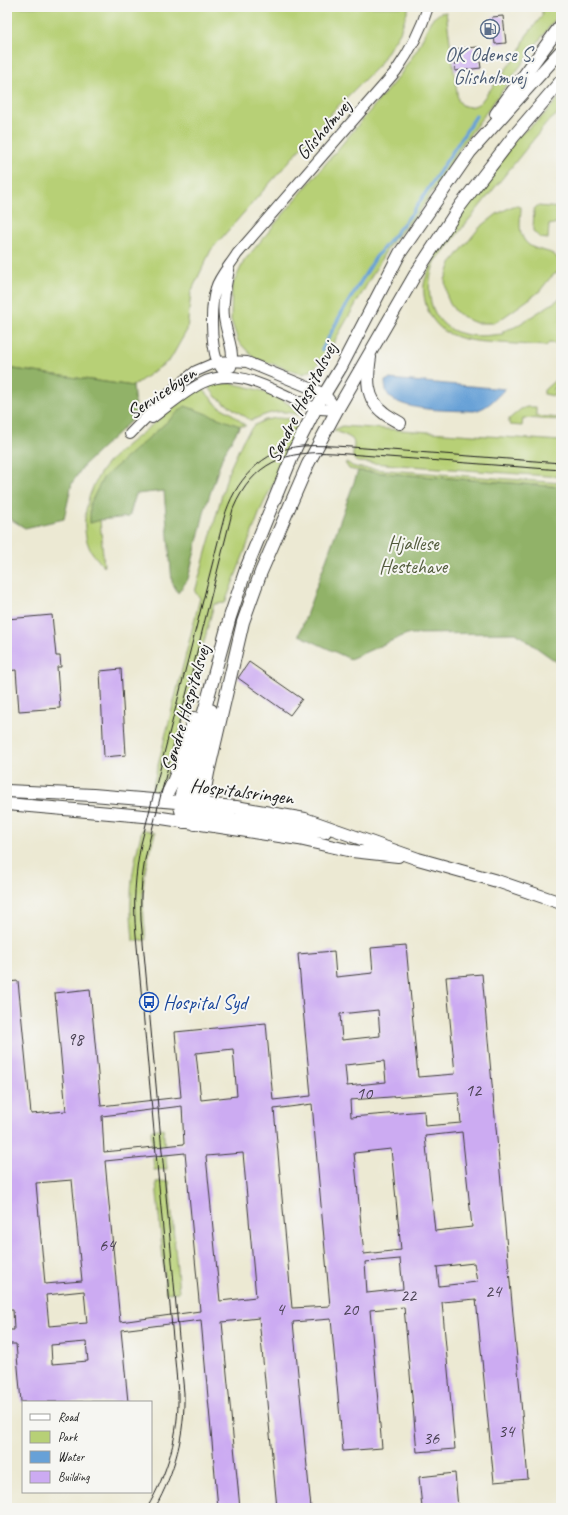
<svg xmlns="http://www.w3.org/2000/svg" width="568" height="1515" viewBox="0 0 568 1515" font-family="Caveat,sans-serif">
	<rect width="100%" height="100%" fill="#f6f6f2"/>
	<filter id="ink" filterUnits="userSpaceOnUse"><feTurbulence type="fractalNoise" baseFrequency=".025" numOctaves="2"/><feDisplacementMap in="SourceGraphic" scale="8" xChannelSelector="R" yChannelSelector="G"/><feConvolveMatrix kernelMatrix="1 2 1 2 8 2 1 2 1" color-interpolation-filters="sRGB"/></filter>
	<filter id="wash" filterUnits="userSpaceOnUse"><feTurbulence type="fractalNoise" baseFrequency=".012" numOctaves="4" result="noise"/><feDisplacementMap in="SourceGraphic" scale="16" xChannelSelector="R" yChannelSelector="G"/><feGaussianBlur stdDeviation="0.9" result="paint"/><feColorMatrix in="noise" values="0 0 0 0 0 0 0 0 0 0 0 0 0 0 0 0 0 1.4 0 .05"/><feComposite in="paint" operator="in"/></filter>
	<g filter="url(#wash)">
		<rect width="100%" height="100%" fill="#ece9d3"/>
		<!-- green -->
		<path fill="#b7d076" stroke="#6a7649" d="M7,7H409L400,32L379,65L336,108L211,250L191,292L187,330L170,360L133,386L7,368Z
			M541,7H561V11L462,145L421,209L389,246L326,356L312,370L303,374L254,358L238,341L231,320L232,286L244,261L400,75L418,48L431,20L440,13L446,12L458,100L462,105C469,108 473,107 480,103L520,51L526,36L542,16V10Z
			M561,96V111L546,124L435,262C422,293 431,330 469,335C480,337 491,335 503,334V331L515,327L561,298V344L549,343L546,346C531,345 515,344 500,343C469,341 437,340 426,305C421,286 424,278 434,261L431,259L466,206L518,136L541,118Z
			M513,206H518L521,207C521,215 519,225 521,233C529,260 561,241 560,270L550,278L539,292L501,319L493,323H476L469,320L456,312L450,304L447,297L445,280L451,263L479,228L497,214Z
			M537,206L561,208V222L549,225L548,239L540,238L533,231L534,209Z
			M560,376L561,377V388H554V396L544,394V390Z
			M228,383C252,387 285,395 300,415C284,411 277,410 262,416C258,417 255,420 250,420L216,397L208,386Z
			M202,388L218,406L231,413L246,426H240L90,523L100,520L104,567C99,561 92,554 89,547C79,523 88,490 103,469C115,453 133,441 148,428C166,414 182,399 202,388Z
			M527,407H536V416L561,418V420L523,418L522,426L510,425L509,423V419L521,409Z
			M277,418L293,419L292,424L300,427L261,509L225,603L214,604L166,784L160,791L151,793L200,598L195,592L228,473L243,440L253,426L265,420Z
			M342,426L561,441V477L358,462C347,458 358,446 352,439C347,435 339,433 334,430Z
			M345,463H348L352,466L359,468L561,483V487L358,471L349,469Z
			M142,829L155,833C151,848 146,863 144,878C142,899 144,920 146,940L133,941C132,926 130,912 131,897C131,874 137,852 142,829Z
			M163,1128L167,1169L154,1170L151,1130Z
			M169,1181L179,1292L166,1293L156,1182Z"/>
		<!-- forest -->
		<path fill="#91b267" stroke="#566742" d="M7,368L133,386L136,416L84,465L72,483L64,519L25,528L7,517Z
			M185,406L240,426L223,455L205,509L188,579L178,593L172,582L164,491L136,494L129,517L100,520L90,523V504L103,478Z
			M358,471L561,487V665L516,633L407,634L350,659L299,635Z"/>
		<!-- water -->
		<path fill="#67a1d7" stroke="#425e7a" d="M389,379L505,389C495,399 488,408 474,411C450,410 411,412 391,398C386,394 385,387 385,381Z"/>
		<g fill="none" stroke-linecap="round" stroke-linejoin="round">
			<!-- stream -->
			<path stroke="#67a1d7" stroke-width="3.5" d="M322,350L342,312L376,257L413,212L476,116"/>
		</g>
		<g id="blocks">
			<!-- building -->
			<path fill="#ccabf2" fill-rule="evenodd" d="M503,16L506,43L495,44L492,17Z
				M478,47L481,68L455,71L453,49Z
				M52,615L56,656H60L61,667H57L60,708L19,711L16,670L7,671V619Z
				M249,662L302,699L290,715L238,678Z
				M121,669L126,755L104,757L100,671Z
				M406,945L418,1077L455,1074L446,977L482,974L528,1479L494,1482L476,1299L442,1302L455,1449L417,1452L404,1307L370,1310L382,1448L343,1451L331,1319L293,1322L311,1508H277L259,1318L222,1322L240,1508H218L201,1320L121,1330L128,1402H21L16,1344H7V1330H14L13,1310H7V1274H9L7,1258V982L18,981L31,1114L66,1111L55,993L90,989L101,1106L181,1097L175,1032L266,1023L273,1100L311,1096L298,954L334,951L336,977L373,973L371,948ZM378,1010L380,1036L342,1040L340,1014ZM233,1049L237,1096L201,1100L196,1053ZM384,1061L386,1082L347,1086L345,1065ZM458,1092L461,1123L425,1126L424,1111L351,1117L350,1100ZM312,1104L330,1306L292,1308L274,1109ZM182,1106L184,1144L104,1152L102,1116ZM462,1132L472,1227L435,1231L425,1136ZM391,1149L401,1250L364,1254L354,1153ZM185,1153L200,1311L120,1322L105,1161ZM243,1153L256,1297L220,1301L206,1156ZM72,1180L82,1281L45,1284L36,1183ZM400,1259L403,1289L367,1293L365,1262ZM474,1263L477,1282L439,1286L437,1267ZM84,1291L87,1323L49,1326L46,1295ZM86,1342L88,1361L52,1364L51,1345Z
				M455,1473L458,1508H422L419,1477Z"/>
		</g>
	</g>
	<g filter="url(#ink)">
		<use href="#blocks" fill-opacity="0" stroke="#3b3b37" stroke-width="1"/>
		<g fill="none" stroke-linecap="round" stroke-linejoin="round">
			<!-- minor casing -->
			<g stroke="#3b3b37" stroke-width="12">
				<path id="minor" d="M229,270C226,285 222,302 224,317C226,334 235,350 231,367
					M228,376C224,372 219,366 217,361C211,343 210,306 216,288C219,277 231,264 237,254L396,71C410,51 421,30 428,7
					M152,418C168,406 184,392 202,383C241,363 280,397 316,408C322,410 330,409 337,410
					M130,434L175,388L196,371L217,362L232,361L247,362L325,394L337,410"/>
			</g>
			<!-- tertiary casing -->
			<g stroke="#3b3b37" stroke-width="14">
				<path id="tertiary" d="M496,114L561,25
					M370,357C367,377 365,399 384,413C389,417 395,420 400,423
					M7,791L93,795L236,807L305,819L418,859L497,881L561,903
					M163,801C179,776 184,746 194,718
					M7,804L155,817L299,839L352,851L398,856
					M192,811L191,804L211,710
					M191,817L198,814L205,815L325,832
					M184,822L179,802L182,792L230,617L246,569L296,447L316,408L341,367L400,253L470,152L561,51
					M195,824L202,805L208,773L243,622L261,572L308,464L337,410L415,275L460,206L514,136L561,81"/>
			</g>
			<!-- minor -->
			<use href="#minor" stroke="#fff" stroke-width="10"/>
			<!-- tertiary -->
			<use href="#tertiary" stroke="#fff" stroke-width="12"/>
			<!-- tram -->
			<path stroke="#1c1c1c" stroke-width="1" d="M147,1508C168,1473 179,1434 178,1393L136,935C133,904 135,875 141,844L224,518C234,482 262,449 302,446C318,445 335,446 351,447L561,463
				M155,1508C175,1472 185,1434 184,1393L141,920C140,894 142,870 148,846L233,509C253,462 286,450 334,453L561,470"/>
		</g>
	</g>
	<!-- icons -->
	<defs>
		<g id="fuel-ring" transform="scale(1)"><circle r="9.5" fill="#f6f6f2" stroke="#5c6f8a" stroke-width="1.5"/><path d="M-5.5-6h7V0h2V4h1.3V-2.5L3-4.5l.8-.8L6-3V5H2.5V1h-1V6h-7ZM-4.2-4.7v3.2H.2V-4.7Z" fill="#5c6f8a"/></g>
		<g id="bus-ring" transform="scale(1)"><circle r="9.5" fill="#f6f6f2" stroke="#1a4fb4" stroke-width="1.5"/><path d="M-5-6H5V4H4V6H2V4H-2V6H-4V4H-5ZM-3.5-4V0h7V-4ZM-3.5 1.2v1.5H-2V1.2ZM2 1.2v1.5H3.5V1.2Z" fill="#1a4fb4"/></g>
	</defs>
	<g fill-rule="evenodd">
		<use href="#fuel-ring" x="490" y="29"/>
		<use href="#bus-ring" x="149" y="1002"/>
	</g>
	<g text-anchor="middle" stroke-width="4" stroke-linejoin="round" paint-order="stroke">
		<!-- number labels -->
		<g font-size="18" fill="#484052">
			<text x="75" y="1045">98</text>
			<text x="473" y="1096">12</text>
			<text x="364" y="1099">10</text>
			<text x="107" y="1251">64</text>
			<text x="493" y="1297">24</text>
			<text x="408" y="1301">22</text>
			<text x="280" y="1315">4</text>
			<text x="350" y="1315">20</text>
			<text x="506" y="1437">34</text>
			<text x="431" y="1444">36</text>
		</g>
		<!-- service labels -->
		<g font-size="20" fill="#4e5e75" stroke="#f6f6f2">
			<text x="490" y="61">OK Odense S,<tspan x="490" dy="23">Glisholmvej</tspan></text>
		</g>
		<!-- street labels -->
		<g font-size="20" fill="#1c1c1c" stroke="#f6f6f2">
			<text transform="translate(323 129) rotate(-49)" y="7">Glisholmvej</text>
			<text transform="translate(161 392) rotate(-34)" y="7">Servicebyen</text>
			<text transform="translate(301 402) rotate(-63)" y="7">Søndre Hospitalsvej</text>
			<text transform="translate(185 708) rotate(-74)" y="7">Søndre Hospitalsvej</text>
			<text transform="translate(242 791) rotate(7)" y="7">Hospitalsringen</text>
		</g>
		<!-- park labels -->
		<g font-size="20" fill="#525b3c" stroke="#f6f6f2">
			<text x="413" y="550">Hjallese<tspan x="413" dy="23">Hestehave</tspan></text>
		</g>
		<!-- transit labels -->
		<g font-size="20" fill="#164399" stroke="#f6f6f2" text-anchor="start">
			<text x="163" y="1009">Hospital Syd</text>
		</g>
	</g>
	<!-- margin -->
	<rect width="568" height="1515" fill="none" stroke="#f6f6f2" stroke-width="24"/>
	<!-- legend -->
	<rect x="22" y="1401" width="130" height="92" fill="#f6f6f2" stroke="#9f9f9c"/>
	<rect x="30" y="1414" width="20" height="6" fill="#ffffff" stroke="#9f9f9c"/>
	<text x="58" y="1421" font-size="12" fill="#1c1c1c">Road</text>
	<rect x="30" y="1431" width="20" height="12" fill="#b7d076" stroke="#9f9f9c"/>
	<text x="58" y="1441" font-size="12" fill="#1c1c1c">Park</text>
	<rect x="30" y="1451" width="20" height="12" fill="#67a1d7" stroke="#9f9f9c"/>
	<text x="58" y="1461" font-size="12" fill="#1c1c1c">Water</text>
	<rect x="30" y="1471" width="20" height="12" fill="#ccabf2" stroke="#9f9f9c"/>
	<text x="58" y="1481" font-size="12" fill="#1c1c1c">Building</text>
</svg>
